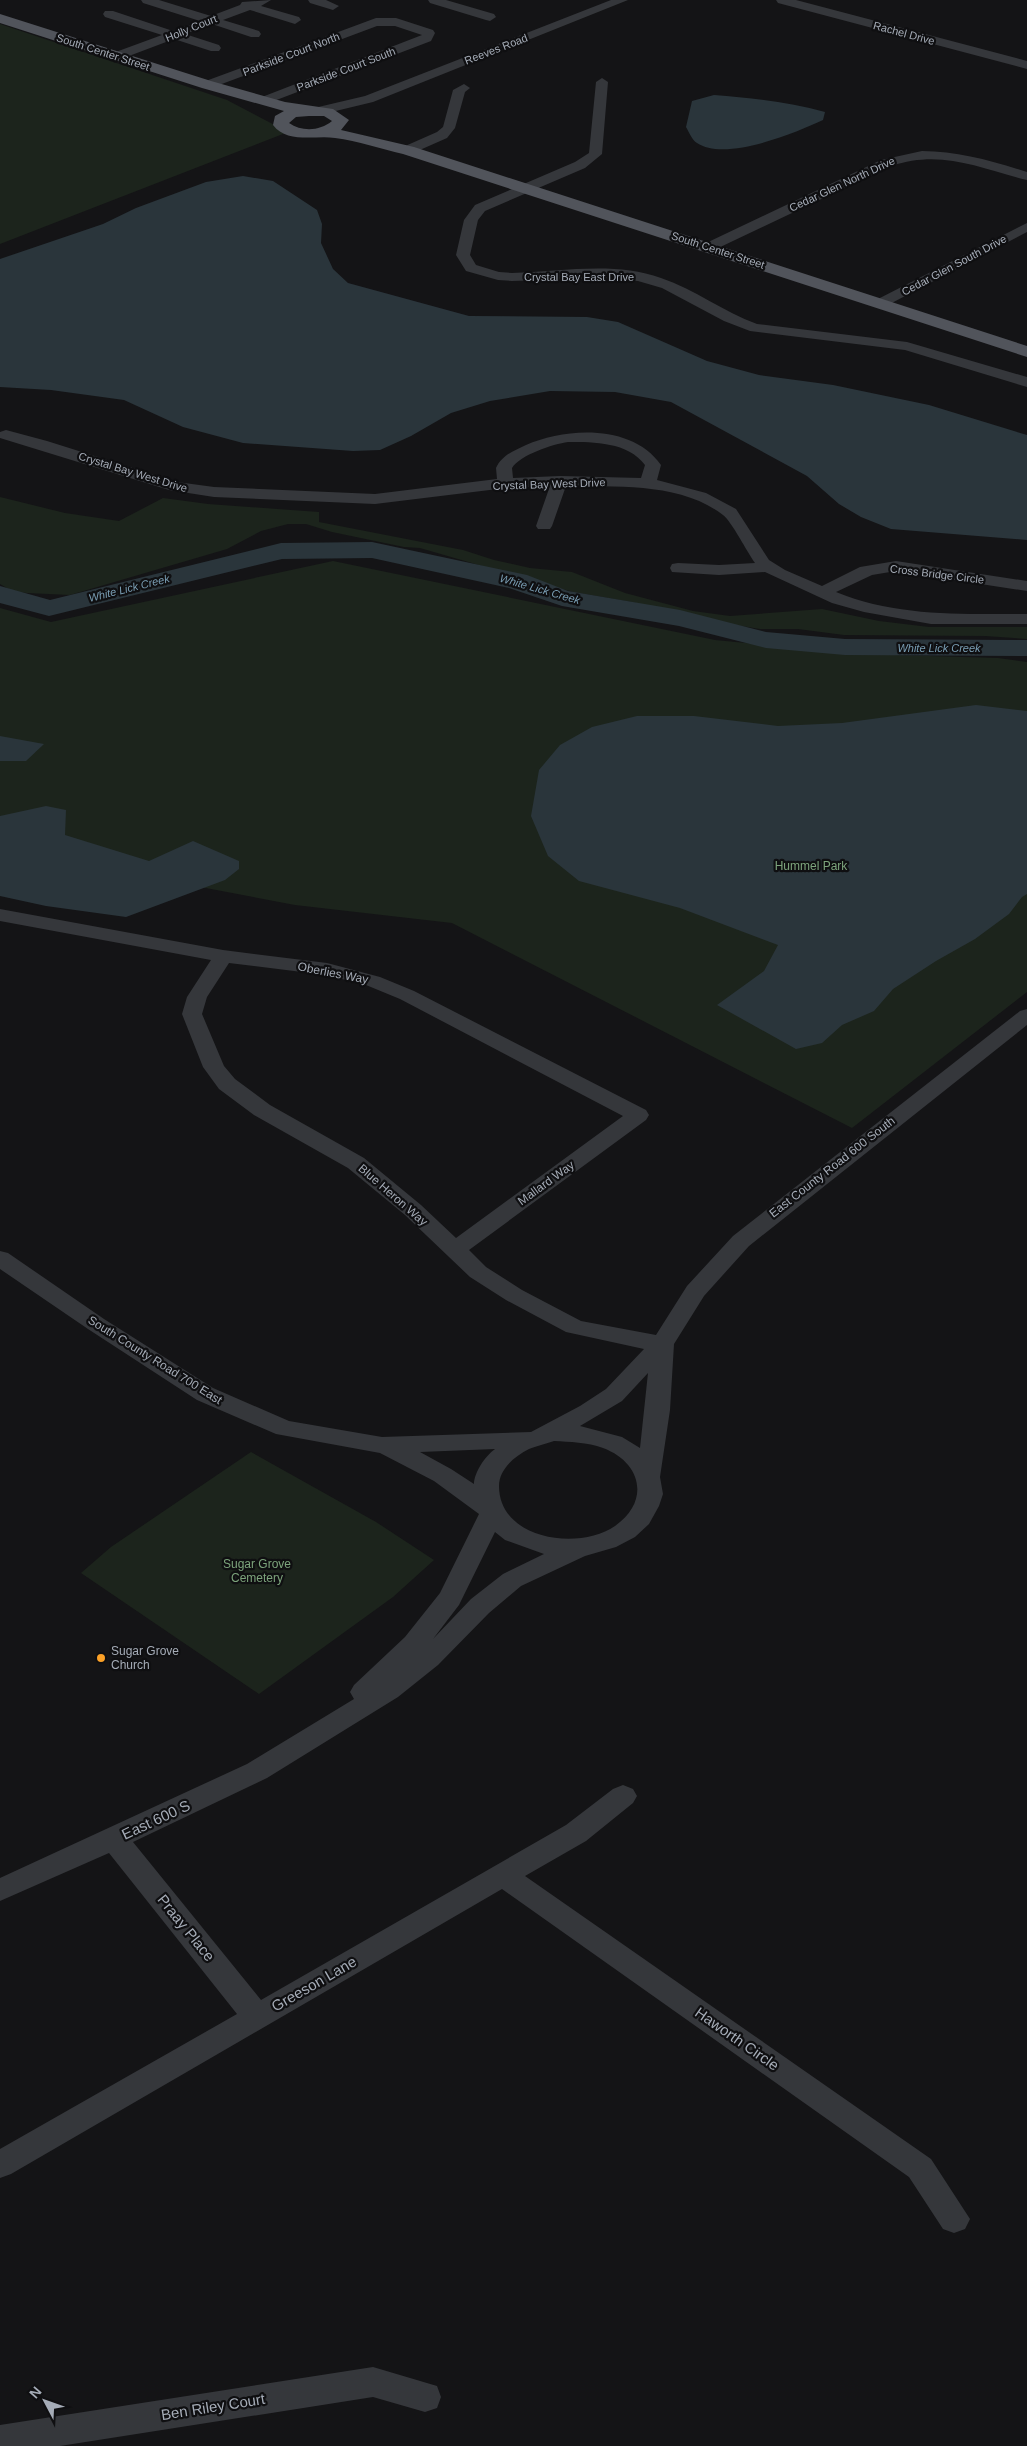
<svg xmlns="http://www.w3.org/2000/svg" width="1027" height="2446" viewBox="0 0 1027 2446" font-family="Arial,sans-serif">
	<rect width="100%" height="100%" fill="#141416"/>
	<!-- green -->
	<path fill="#1c241c" d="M0,24L227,100L288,132L0,244Z
		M0,497L65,513L119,521L163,498L208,504L319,512V522L463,550L494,560L530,568L572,572L625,593L693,611L730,616L822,609L879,621L929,627H1027V639L985,636L844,635L798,629H760L704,620L632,602L573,592L420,548L404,547L332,532L306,524H288L261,531L227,549L70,595L27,593L12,591L0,584Z
		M333,561L715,640L859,654L998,658L1027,662V992L852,1128L452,923L295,905L0,849V608L51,622Z
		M251,1452L376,1522L434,1560L393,1597L259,1694L81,1573L111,1547Z"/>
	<!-- water -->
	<path fill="#2a353b" d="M714,95C751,98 789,102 825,112L823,120C795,133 725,162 697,143C692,140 689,132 686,127L692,101Z
		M243,176L273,181L317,210L322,224L321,243L333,269L348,283L469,316L587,317L618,322L707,361L759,375L833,385L929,405L1027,435V540L891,529L861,517L839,504L807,476L671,402L615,392L550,391L490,401L451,413L411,436L380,450L353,451L243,443L183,427L124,400L51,390L0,387V259L103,224L136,208L206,182Z
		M976,705L1027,711V894L1022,897L1009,914L975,939L936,961L893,989L874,1011L842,1025L822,1043L796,1049L717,1005L764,971L778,945L680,908L579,881L548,856L531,816L539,770L560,745L592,727L637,716H694L778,726L842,723Z
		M0,736L44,744L26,761H0Z
		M46,806L66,810L65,835L149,861L193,841L239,861V869L225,880L126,917L46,906L0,896V816Z"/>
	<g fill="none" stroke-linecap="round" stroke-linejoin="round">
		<!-- river -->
		<path fill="#2a353b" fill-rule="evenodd" d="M372,542L527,575L568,591L680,610L766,632L845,639L1027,640V656L845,655L766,648L679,626L562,606L509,588L372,558L282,559L49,616L0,603V586L50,600L281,543Z"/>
		<!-- minor -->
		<path fill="#35373b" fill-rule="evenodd" d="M141,0H159L211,16L240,5L242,2L271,0L261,6L299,17L301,20L295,24L250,10L223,20L259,31L261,34L259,37H251L212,24L185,34L219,45L221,48L219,51H211L174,39L121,59H113L111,56L113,53L162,35L105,17L103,14L105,11H113L173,31L200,21L143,3Z
			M308,0H326L339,6L333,10L310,3Z
			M428,0H446L494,14L496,17L490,21L486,20L430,3Z
			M611,0H628L373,102L319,115L313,111L314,108L365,96Z
			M776,0H796L1027,61V69L778,3Z
			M376,18H396L433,30L435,33L431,41L266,104L260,100L262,97L422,35L395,26H377L211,88H203L201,85L203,82Z
			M602,78L608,82L602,154L585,168L485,211L478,220L470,255L476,265L499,272L512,273C560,272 614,261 661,278C695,289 723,312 757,324L907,342L1027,377V387L905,350L750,331L724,321L662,288L638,281L603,278L512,281L498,280L466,271L456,255L464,220L475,205L575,162L589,153L596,82Z
			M464,84L470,88L465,92L455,128L447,138L413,153H403L401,150L403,147L437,132L443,127L453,90Z
			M922,151C958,151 992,161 1027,172V180C978,168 942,149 891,166L714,250L709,251L702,247L704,244L881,160Z
			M1027,223V232L886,306H876L874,303L876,300Z
			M6,430L47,441L177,482L214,487L375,494L497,479L496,468C502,455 514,451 526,445C566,427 633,424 661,465L657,480L706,493L736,509L769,560L785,570L822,586L860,567L896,561L1027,581V591L896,571L872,575L836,592C896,617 963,614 1027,614V624H931L864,612L832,603L765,572L719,575L672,572L670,568L672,564L678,563L719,565L755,563C747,552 732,522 723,515C680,482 617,487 566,486L552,526L550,529H538L536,526L550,486L506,488L375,504L214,497L169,490L0,438V432ZM568,442C594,442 628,442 645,465L641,478L560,476L513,478L512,468C520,455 553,444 568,442Z
			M0,909L223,950L327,963L380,977L414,991L646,1110L649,1115L646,1120L469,1250L486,1267L522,1290L581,1321L656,1335L687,1286L733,1236L1020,1011L1027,1009V1025L749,1246L704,1296L674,1344L670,1410L660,1477L663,1494L659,1506L649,1524L635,1537L616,1547L585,1556L521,1586L489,1613L438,1665L398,1697L267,1778L133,1842L261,2000L566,1825L613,1789L623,1785L633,1789L637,1796L633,1803L586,1841L525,1876L931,2159L970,2219L965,2229L954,2233L943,2229L909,2177L502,1889L11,2174L0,2178V2149L237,2014L109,1853L0,1901V1878L247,1764L354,1699L350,1692L354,1685L405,1637L440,1593L479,1514L434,1481L380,1453L276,1434L197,1400L88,1329L0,1269V1251L8,1253L104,1319L213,1388L289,1421L382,1437L531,1432L580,1406L606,1389L644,1349L566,1332L506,1300L470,1277L405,1215L348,1168L254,1115L219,1089L203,1067L182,1014L187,997L211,960L0,921ZM229,963L326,975L366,985L400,999L623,1116L456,1238L421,1205L364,1158L270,1105L235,1079L224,1066L202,1014L207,997ZM648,1373L640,1448L622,1437L580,1426L622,1401ZM554,1441C570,1442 587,1442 603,1448C641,1462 651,1501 615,1526C579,1551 499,1540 499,1486C499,1469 515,1456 529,1449C536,1446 546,1444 554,1441ZM495,1449C485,1456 474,1473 474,1484L451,1469L420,1452ZM495,1532L505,1540L544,1554L503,1574L471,1599L433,1639L459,1605Z
			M373,2367L437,2386L441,2397L437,2408L425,2412L373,2397L60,2446H0V2425Z"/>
		<!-- major -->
		<path fill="#51545b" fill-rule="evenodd" d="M0,14L211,81L285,102L333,109L349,120L341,130L414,147L1027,346V357L403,154C381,149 358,141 335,138C316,135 287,144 273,125L275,116L284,111L202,88L0,23ZM309,116H324L332,121C320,131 302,132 289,123L296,117Z"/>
	</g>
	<!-- markers -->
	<circle fill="#fca127" stroke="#0f0f11" stroke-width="2" cx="101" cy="1658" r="5"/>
	<g text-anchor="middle" stroke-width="4.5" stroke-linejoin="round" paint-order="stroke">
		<!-- far-street labels -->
		<g font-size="11" fill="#a5acb7" stroke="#0f0f11">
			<text transform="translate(191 28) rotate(-22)" y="4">Holly Court</text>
			<text transform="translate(904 33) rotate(15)" y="4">Rachel Drive</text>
			<text transform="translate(496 49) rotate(-21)" y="4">Reeves Road</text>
			<text transform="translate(103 52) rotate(18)" y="4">South Center Street</text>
			<text transform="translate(291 54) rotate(-21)" y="4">Parkside Court North</text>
			<text transform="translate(346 69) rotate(-21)" y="4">Parkside Court South</text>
			<text transform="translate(842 184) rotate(-25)" y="4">Cedar Glen North Drive</text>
			<text transform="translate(718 250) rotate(18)" y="4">South Center Street</text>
			<text transform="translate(954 265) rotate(-28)" y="4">Cedar Glen South Drive</text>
			<text x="579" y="281">Crystal Bay East Drive</text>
			<text transform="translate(133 472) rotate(17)" y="4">Crystal Bay West Drive</text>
			<text transform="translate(549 484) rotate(-2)" y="4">Crystal Bay West Drive</text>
			<text transform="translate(937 574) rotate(7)" y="4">Cross Bridge Circle</text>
		</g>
		<!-- far-water labels -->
		<g font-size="11" font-style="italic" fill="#7a9eb4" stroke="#0f0f11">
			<text transform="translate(129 588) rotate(-14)" y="4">White Lick Creek</text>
			<text transform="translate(540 589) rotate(16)" y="4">White Lick Creek</text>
			<text x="939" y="652">White Lick Creek</text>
		</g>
		<!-- park labels -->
		<g font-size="12" fill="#7ca37b" stroke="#0f0f11">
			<text x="811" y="870">Hummel Park</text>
			<text x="257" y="1568">Sugar Grove<tspan x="257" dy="14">Cemetery</tspan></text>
		</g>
		<!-- street labels -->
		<g font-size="12" fill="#a5acb7" stroke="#0f0f11">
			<text transform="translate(333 973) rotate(11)" y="4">Oberlies Way</text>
			<text transform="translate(832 1167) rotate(-38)" y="4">East County Road 600 South</text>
			<text transform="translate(546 1183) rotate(-36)" y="4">Mallard Way</text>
			<text transform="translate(393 1195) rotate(41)" y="4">Blue Heron Way</text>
			<text transform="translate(155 1360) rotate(32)" y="4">South County Road 700 East</text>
		</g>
		<!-- poi labels -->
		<g font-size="12" fill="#a5acb7" stroke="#0f0f11" text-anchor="start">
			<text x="111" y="1655">Sugar Grove<tspan x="111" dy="14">Church</tspan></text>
		</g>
		<!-- near-street labels -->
		<g font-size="15" fill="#a5acb7" stroke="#0f0f11">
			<text transform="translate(156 1820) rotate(-25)" y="5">East 600 S</text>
			<text transform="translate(186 1928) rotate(51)" y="5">Praay Place</text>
			<text transform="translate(314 1984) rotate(-30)" y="5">Greeson Lane</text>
			<text transform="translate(737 2039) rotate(35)" y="5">Haworth Circle</text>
			<text transform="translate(213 2407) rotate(-9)" y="5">Ben Riley Court</text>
		</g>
	</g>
	<!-- north arrow -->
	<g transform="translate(45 2401) rotate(311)" stroke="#0f0f11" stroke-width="4" paint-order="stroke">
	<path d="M0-4L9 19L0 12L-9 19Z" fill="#a5acb7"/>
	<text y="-8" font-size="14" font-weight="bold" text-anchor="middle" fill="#a5acb7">N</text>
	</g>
</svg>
